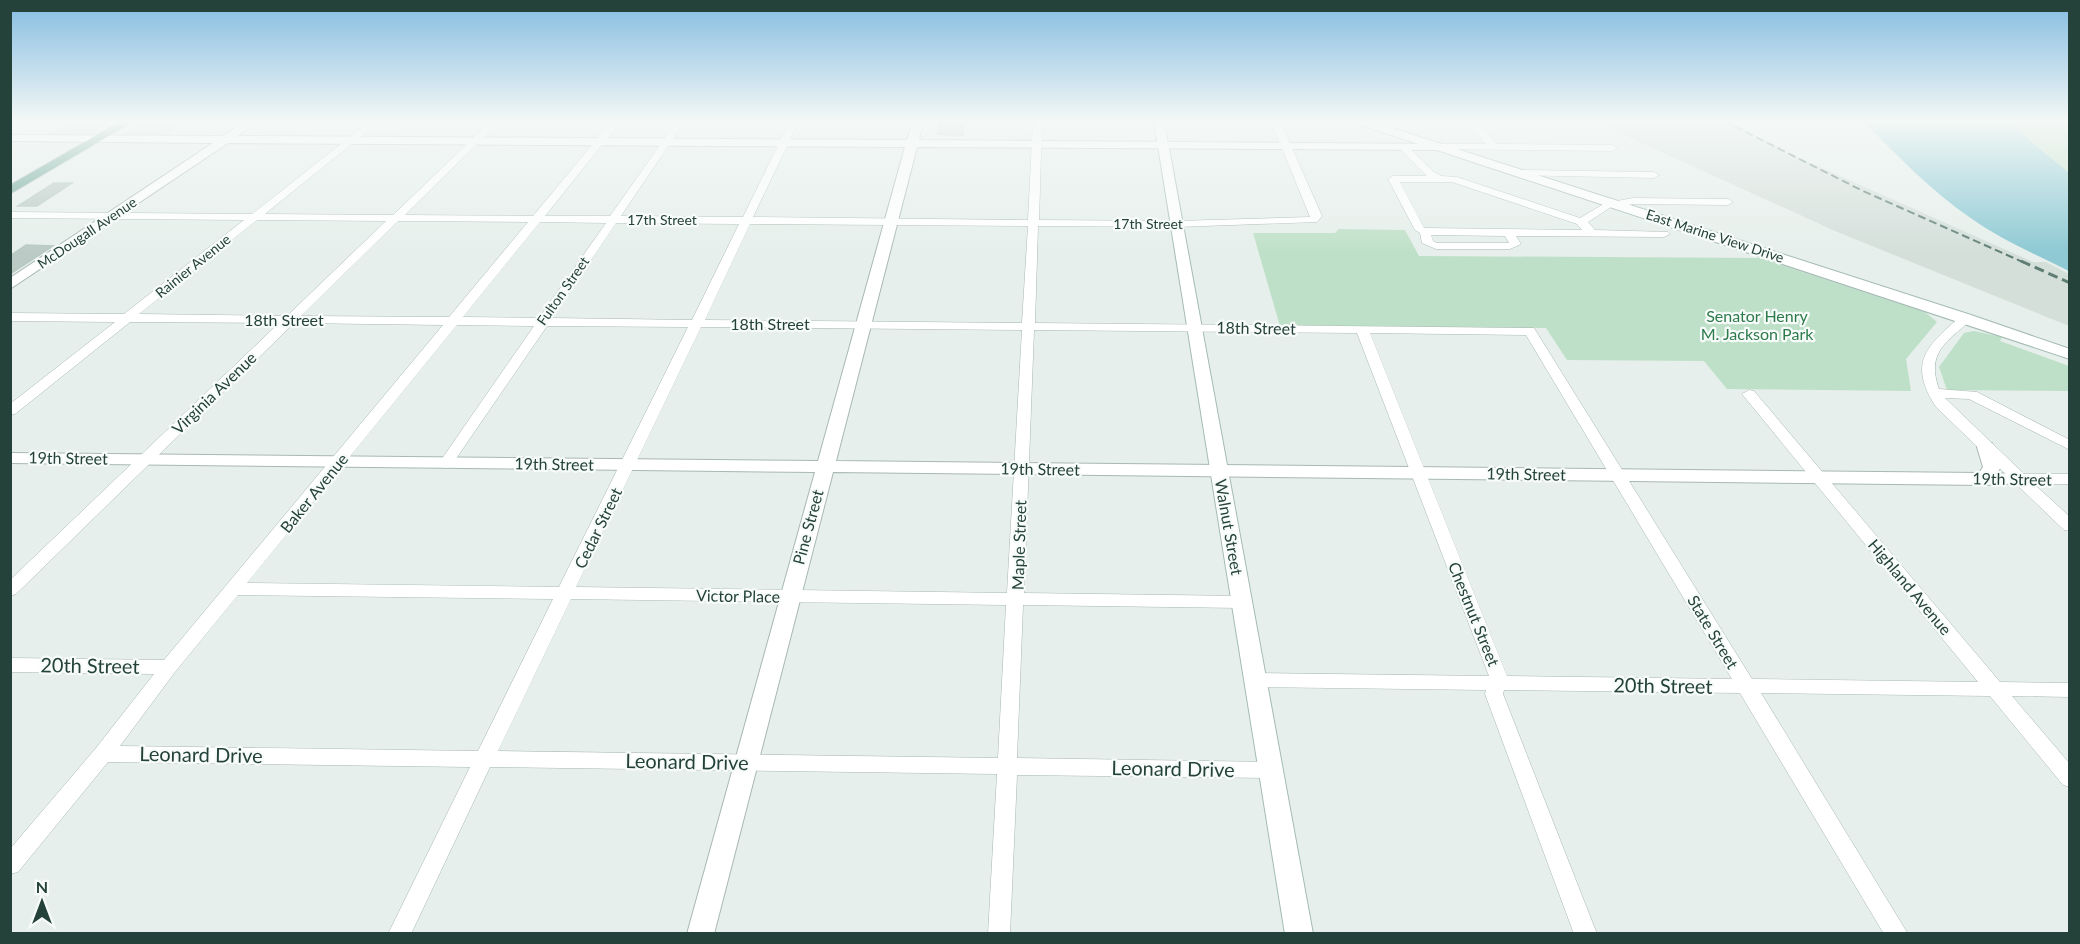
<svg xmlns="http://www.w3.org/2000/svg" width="2080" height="944" viewBox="0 0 2080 944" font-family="Lato,sans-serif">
	<rect width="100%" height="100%" fill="#e6efeb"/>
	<!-- built -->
	<path fill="#d4dfda" d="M70,121H114L91,134H47Z
		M144,121H189L165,136L121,135Z
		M1593,121H1730L1786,152L1838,175L2033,262H2046L2069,274V326L1835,231Z"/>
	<!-- green -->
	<path fill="#bfe0c8" d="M2012,121H2069V173L2026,137Z
		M1339,229L1405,230L1419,256L1760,258L1925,312L1937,322L1906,359L1911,391L1727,389L1704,361L1567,360L1546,328L1280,326L1253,233H1335Z
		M1974,331L2002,337L2000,341L2069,366V391L1947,390L1939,367L1964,333Z"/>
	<!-- water -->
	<path fill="#8ec9d4" d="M1863,121H2012L2026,137L2069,173V271C2037,255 2002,240 1972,219C1931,191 1898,156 1863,121Z"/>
	<!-- building -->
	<path fill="#bbcac4" stroke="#b8c9c2" stroke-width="1.5" d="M940,121H965L963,136L937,134Z
		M54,183H72L37,206H18Z
		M26,245L53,246L10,274V256Z"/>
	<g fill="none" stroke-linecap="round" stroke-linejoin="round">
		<!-- minor casing -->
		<g stroke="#a8b8b2" stroke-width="1">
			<path id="minor" d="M370,121H380L265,214L393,215L491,121H500L405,215L533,216L612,121H621L545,216H610L677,121H685L621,216L743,217L790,121H799L753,217L1028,220L1033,121H1042L1039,220L1177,221L1310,217L1271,121H1280L1322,216L1317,222L1177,227L1038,226L1035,323L1534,328L1752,679L1978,682L1742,394L1749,390L1754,391L2000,682L2070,683V697L2012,696L2070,764V787L2063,785L1990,696L1761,693L1908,934H1884L1740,693L1504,690L1503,694L1597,934H1574L1485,694L1486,690L1256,687L1249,685L1247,680L1249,675L1256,673L1489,676L1357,333L1034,330L1024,593L1242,596L1248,598L1251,602L1248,606L1242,608L1023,605L1017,758L1271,762L1278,764L1281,770L1278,776L1271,778L1017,775L1010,934H988L997,774L490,767L411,934H388L470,767L108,762L18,872L10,874V849L96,748L154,674L10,672V658L164,660L443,325L294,323L16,594L10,596V580L279,323L130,322L15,414L10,415V404L115,322L10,321V313L124,314L244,220L10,218V212L252,214ZM257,220L386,221L287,316L139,314ZM398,221L528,222L449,317L301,316ZM540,222L606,223L539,318L463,317ZM616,223L739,224L692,320L552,318ZM750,224L1028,226L1022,323L705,320ZM457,325L534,326L439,463L446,468L451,466L547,326L688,327L559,587L247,583ZM701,327L1022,330L1007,593L576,587ZM1370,333L1526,335L1732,679L1507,676ZM238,595L553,599L478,751L120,746L175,672ZM571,599L1006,605L998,758L498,751Z
				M1471,121H1477L1496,144L1612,145L1617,148L1612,151L1435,149V145L1438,144H1486L1469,123Z
				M1400,145H1406L1434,172L1441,176L1457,177L1580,218L1612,199L1617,201L1633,198L1728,199L1733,202L1728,205L1633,204L1619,207L1614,205L1588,222L1595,230L1668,232L1670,234L1664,237L1516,236L1521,244L1510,249H1436L1422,243L1420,233L1415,230L1388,179L1393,176H1427L1400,149ZM1400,182H1452L1577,224L1582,230L1424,228ZM1431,235L1505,236L1509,243H1437L1433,241Z
				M1522,170L1654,172L1659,175L1654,178L1518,175V171Z
				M1966,314L1970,315L1972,318L1970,321C1946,342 1926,353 1939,389L1977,392L2070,440V450L1969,399L1945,398L2024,474H2070V484H2034L2070,517V531L2064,530L1936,407C1907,362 1927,346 1962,315Z"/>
		</g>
		<!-- tertiary casing -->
		<g stroke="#a8b8b2" stroke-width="2">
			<path id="tertiary" d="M246,121H258L238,136L907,140L913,121H923L919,140L1438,144L1444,147L1438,150L917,147L836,461L1979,473L1983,467L1977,447L1980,443H1992L2001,467L1997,473L2027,475L2030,479L2027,483L1984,485L833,472L714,934H687L815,472L10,463V453L818,461L905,147L228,143L10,289V278L213,143L10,141V135L223,136Z"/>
		</g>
		<!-- secondary casing -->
		<g stroke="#a4bbb3" stroke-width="2">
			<path id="secondary" d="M1154,121H1164L1313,934H1285Z
				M1354,121H1370L1971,315L2070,349V359L1355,123Z"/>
		</g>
		<!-- primary casing -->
		<g stroke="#c2cac8" stroke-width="2">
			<path id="primary" d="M121,121H134L10,194V185Z"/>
		</g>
		<!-- minor -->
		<use href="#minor" fill="#fff" fill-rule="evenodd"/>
		<!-- tertiary -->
		<use href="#tertiary" fill="#fff" fill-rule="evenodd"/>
		<!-- secondary -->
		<use href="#secondary" fill="#fff" fill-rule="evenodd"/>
		<!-- primary -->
		<use href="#primary" fill="#6aa596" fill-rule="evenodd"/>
		<!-- rail-far1 -->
		<path stroke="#5f7d75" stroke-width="2" stroke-dasharray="8 4" stroke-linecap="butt" d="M1724,121L1863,191L2025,263"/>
		<!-- rail -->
		<path stroke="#5f7d75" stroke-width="3" stroke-dasharray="10 5" stroke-linecap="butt" d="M2021,261L2070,283"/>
	</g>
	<!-- sky -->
	<linearGradient id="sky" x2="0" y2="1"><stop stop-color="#84bce0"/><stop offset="0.48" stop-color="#f4f8f6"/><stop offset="1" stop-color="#f4f8f6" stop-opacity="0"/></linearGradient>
	<rect width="2080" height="253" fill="url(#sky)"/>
	<g text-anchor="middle" stroke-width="4.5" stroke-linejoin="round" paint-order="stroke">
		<!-- far-street labels -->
		<g font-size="14" fill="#24423a" stroke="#f7fbf9">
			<text x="662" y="225">17th Street</text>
			<text x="1148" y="229">17th Street</text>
			<text transform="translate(87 233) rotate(-34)" y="5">McDougall Avenue</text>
			<text transform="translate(1715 236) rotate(18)" y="5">East Marine View Drive</text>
			<text transform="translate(193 266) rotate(-39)" y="5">Rainier Avenue</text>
			<text transform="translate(563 291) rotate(-55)" y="5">Fulton Street</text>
		</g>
		<!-- park labels -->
		<g font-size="16" fill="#2d7a4b" stroke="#f7fbf9">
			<text x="1757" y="322">Senator Henry<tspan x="1757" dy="18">M. Jackson Park</tspan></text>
		</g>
		<!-- street labels -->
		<g font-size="16" fill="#24423a" stroke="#f7fbf9">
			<text x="284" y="326">18th Street</text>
			<text x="770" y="330">18th Street</text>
			<text transform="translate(1256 328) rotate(1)" y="6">18th Street</text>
			<text transform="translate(214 393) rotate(-44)" y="6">Virginia Avenue</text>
			<text transform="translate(68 458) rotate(1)" y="6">19th Street</text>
			<text transform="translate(554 464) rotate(1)" y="6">19th Street</text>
			<text transform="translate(1040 469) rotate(1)" y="6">19th Street</text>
			<text transform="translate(1526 474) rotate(1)" y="6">19th Street</text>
			<text transform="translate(2012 479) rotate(1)" y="6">19th Street</text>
			<text transform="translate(314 493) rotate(-51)" y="6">Baker Avenue</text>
			<text transform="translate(808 527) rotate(-75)" y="6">Pine Street</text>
			<text transform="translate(1229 527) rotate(80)" y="6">Walnut Street</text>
			<text transform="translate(598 528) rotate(-64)" y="6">Cedar Street</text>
			<text transform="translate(1019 545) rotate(-88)" y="6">Maple Street</text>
			<text transform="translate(1910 587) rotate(50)" y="6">Highland Avenue</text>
			<text transform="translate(738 596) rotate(1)" y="6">Victor Place</text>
			<text transform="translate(1474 614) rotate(68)" y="6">Chestnut Street</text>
			<text transform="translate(1713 632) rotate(59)" y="6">State Street</text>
		</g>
		<!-- near-street labels -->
		<g font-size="20" fill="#24423a" stroke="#f7fbf9">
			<text transform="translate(90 666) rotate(1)" y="7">20th Street</text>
			<text transform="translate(1663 686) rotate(1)" y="7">20th Street</text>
			<text transform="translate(201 755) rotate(1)" y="7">Leonard Drive</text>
			<text transform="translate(687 762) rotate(1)" y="7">Leonard Drive</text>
			<text transform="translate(1173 769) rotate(1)" y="7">Leonard Drive</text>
		</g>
	</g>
	<!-- border -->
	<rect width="2080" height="944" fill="none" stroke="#24423a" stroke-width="24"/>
	<!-- north arrow -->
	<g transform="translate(42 902)" stroke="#f7fbf9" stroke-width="4.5" paint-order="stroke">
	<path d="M0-4.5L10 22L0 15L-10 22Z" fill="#24423a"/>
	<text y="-9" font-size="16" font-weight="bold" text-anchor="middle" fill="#24423a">N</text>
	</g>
</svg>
